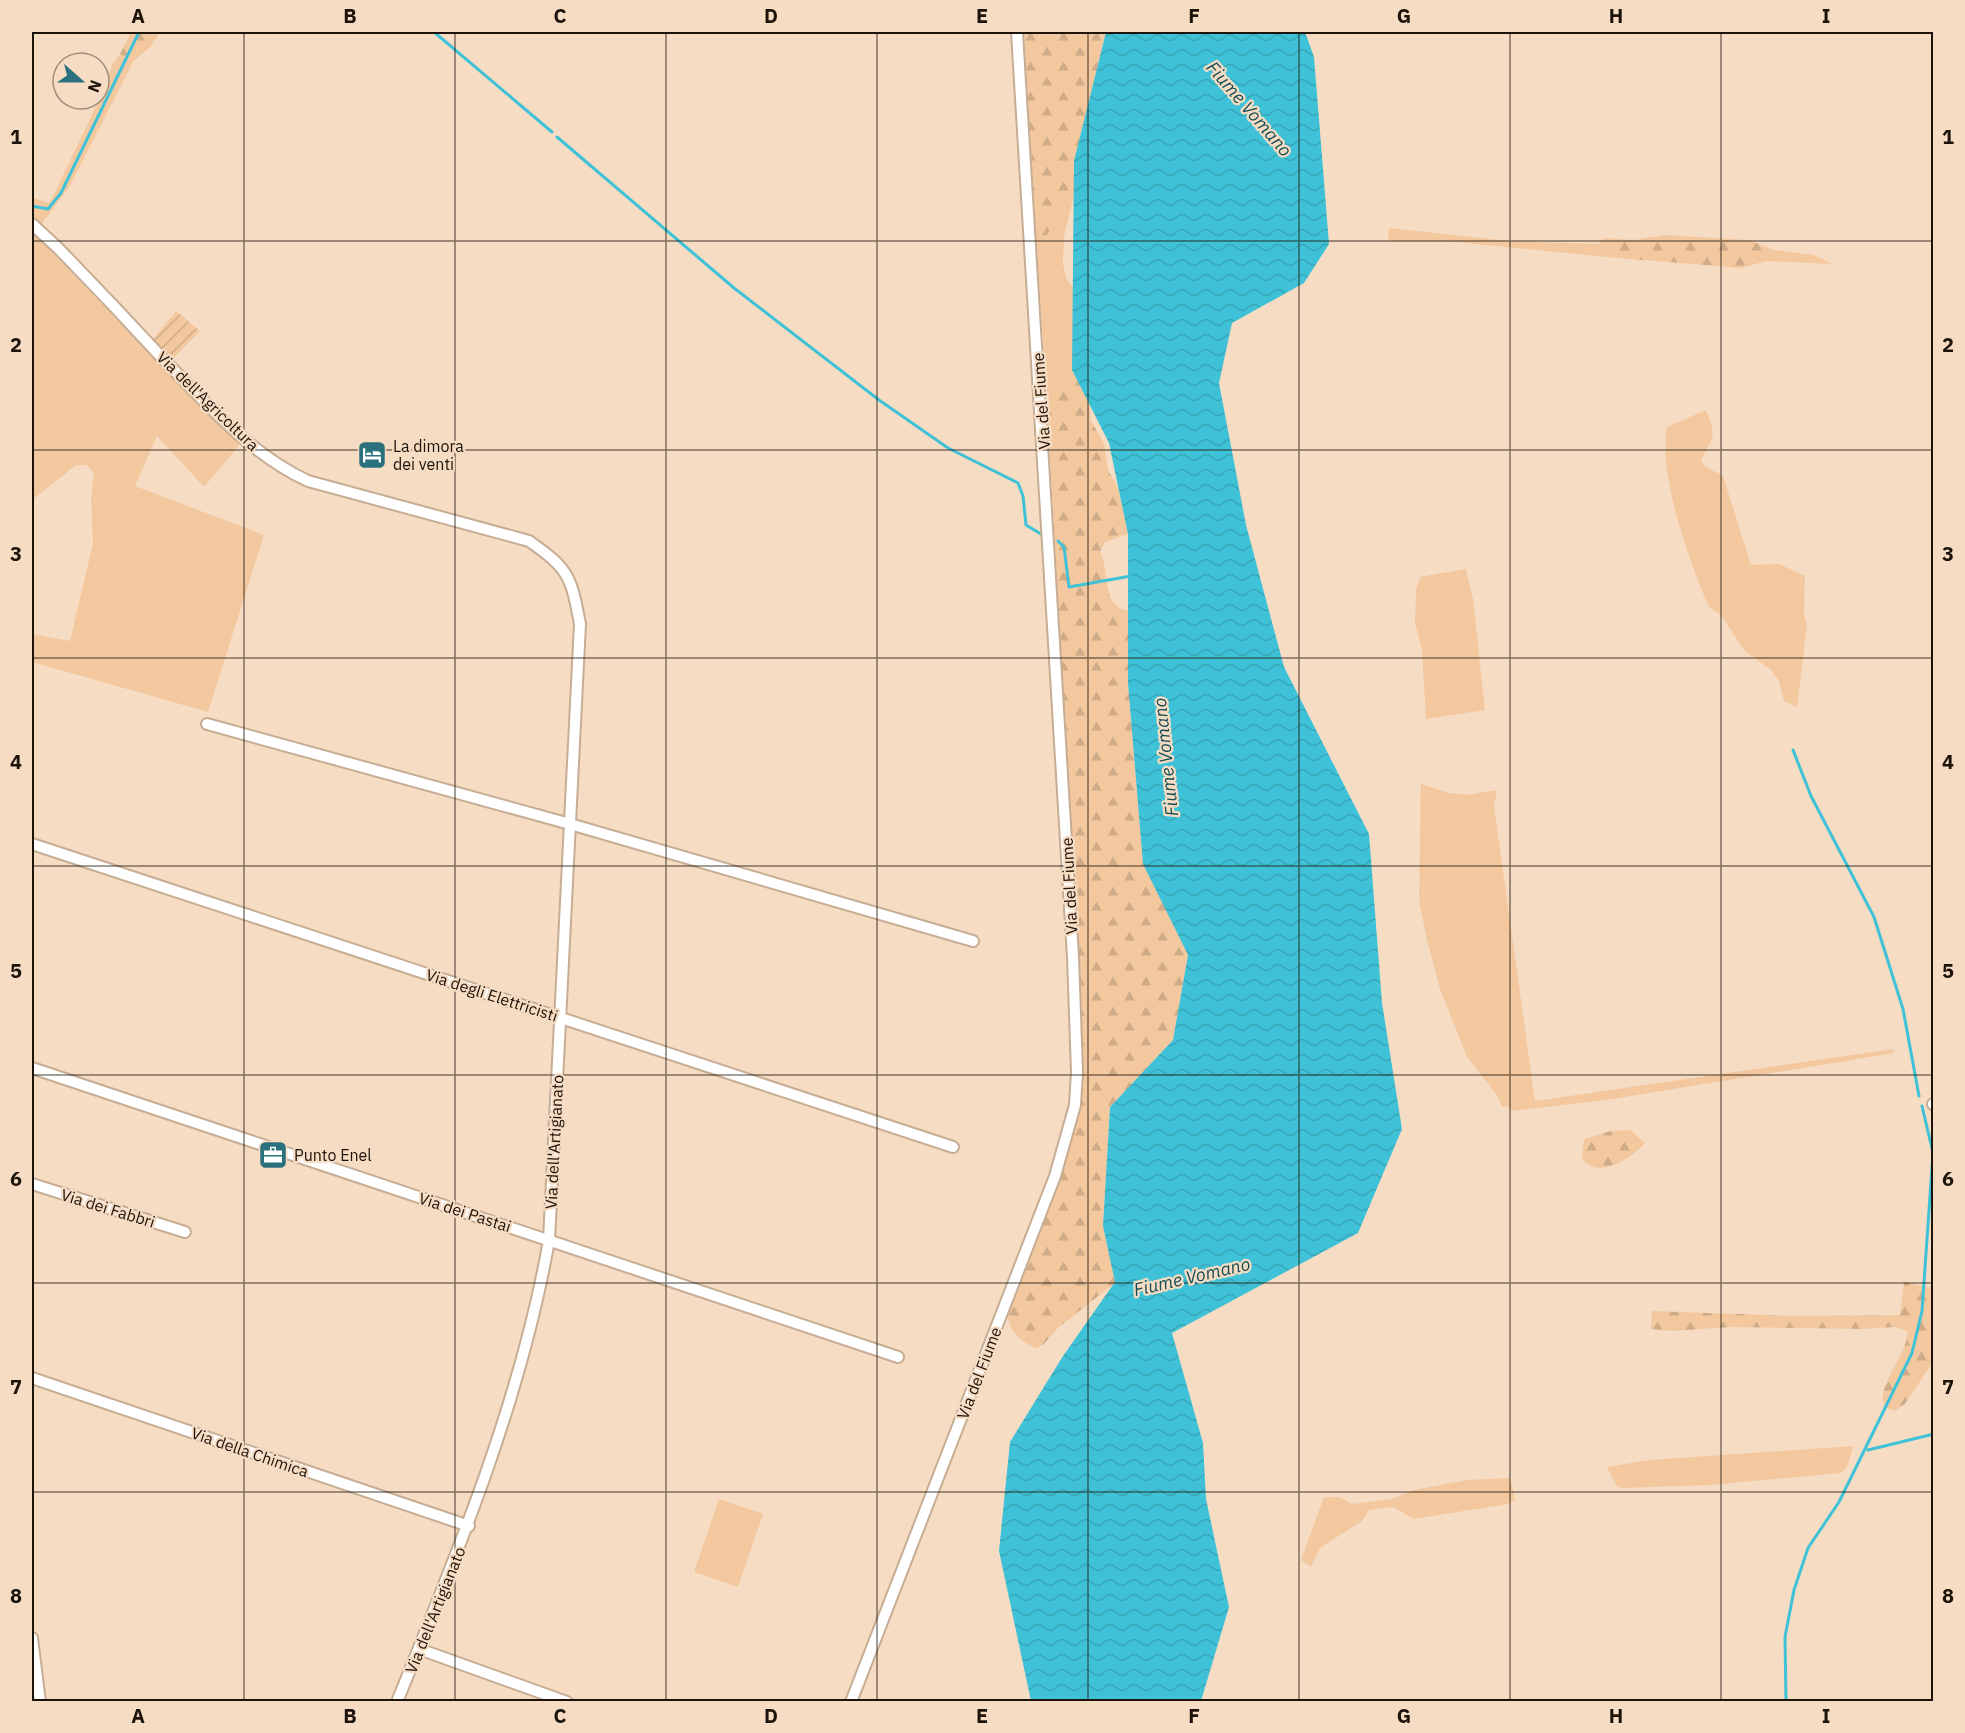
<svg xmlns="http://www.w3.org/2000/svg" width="1965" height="1733" viewBox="0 0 1965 1733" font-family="'IBM Plex Sans',sans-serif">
	<defs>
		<pattern id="forest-firs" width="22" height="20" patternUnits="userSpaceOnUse" patternTransform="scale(1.5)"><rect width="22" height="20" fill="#f3c89f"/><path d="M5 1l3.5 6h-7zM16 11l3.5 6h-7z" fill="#d0ab88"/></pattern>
		<pattern id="garden-furrows" width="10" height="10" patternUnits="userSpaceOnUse" patternTransform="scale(1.5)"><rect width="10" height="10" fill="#f3c89f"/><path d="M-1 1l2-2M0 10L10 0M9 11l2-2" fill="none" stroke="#d0ab88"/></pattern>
		<pattern id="water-waves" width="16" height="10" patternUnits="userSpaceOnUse" patternTransform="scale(1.5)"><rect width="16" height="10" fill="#3fc2d7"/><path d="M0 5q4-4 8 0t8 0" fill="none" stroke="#37a6b7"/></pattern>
	</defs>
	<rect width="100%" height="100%" fill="#f6dcc3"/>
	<!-- grass -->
	<path fill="#f3c89f" d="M120,54L133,62L70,186L40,226L32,219V197L49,203L53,196L91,117L113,63Z
		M1074,194L1064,237L1063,264L1066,277L1079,298L1072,371L1047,398L1036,238L1047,235Z
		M1389,228L1509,241L1598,244L1603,251L1617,258L1446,241H1388Z
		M32,231L177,383L241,443L204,487L157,436L135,486L264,535L208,712L32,662V634L70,641L93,543L91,499L94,473L87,465H76L32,500Z
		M1774,250L1814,255L1832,264L1766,261Z
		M1706,410C1717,437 1714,436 1701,459L1704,466L1723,476L1751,565L1779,564L1805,576L1804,614L1807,626L1797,707L1784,701L1779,681L1771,670L1744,650L1721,615L1709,607C1690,563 1658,475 1667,427Z
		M1466,569L1473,599L1485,710L1426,719L1422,650L1415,623L1416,590L1420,577Z
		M1421,784L1449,793L1466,795L1497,790L1494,806L1535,1101L1893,1049L1894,1053L1606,1100L1512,1111L1507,1106L1502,1107L1497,1095L1467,1057L1440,989L1427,940L1419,900Z
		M1853,1446L1847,1467L1841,1473L1710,1485L1621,1488L1616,1485L1607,1467L1650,1460Z
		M1510,1478L1515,1500L1508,1504L1414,1519L1393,1507L1369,1510L1362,1521L1320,1548L1311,1567L1301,1560L1324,1497H1339L1352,1504L1392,1499L1414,1490L1467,1480Z
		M719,1499L763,1514L738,1587L694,1572Z"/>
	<!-- forest -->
	<path fill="url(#forest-firs)" d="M131,32H160L151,46L133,62L120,54Z
		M1024,32H1106L1074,161V194L1047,235L1036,238Z
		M1664,235L1749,240L1774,250L1766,261L1742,268L1617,258L1603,251L1598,244L1604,238L1634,240Z
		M1072,370L1090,405L1091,421L1104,443L1108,470L1118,488L1128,534L1105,542L1100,552C1111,573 1100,605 1128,611V683L1143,864L1188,955L1173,1040L1110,1107L1103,1226L1116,1282L1058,1328L1043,1345L1035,1348C1018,1339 1012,1334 1007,1315L1065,1158L1081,1067L1080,981L1047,406C1048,388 1064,384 1072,370Z
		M1630,1130L1645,1143C1632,1158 1598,1181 1582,1158L1584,1139L1611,1131Z
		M1904,1282L1933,1288V1362L1905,1404L1895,1411C1860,1403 1911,1353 1907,1331L1895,1327L1862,1329L1731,1327L1672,1331L1651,1329L1652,1311L1791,1316L1900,1315Z"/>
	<!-- garden -->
	<path fill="url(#garden-furrows)" d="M176,311L200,331L170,362L152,341Z"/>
	<!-- water -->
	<path fill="url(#water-waves)" d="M1106,32H1305L1314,57L1329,244L1304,283L1232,323L1219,383L1246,525L1284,667L1369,834L1382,1003L1402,1129L1358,1233L1172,1333L1203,1443L1206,1499L1229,1607L1201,1701H1031L999,1551L1010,1442L1063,1356L1115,1282L1103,1226L1110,1107L1173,1040L1188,955L1143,864L1128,683V534L1109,443L1072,370L1074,161Z"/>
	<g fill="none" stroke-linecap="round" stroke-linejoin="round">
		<!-- stream -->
		<path stroke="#3fc2d7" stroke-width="3" d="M434,32L552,132
			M557,137L734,288L879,400L948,448L1018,483L1023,496L1026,525L1046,537
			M32,206L48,209L61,193L139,32
			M1058,541L1064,547L1069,587L1131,576
			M1793,750L1811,796L1874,917L1903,1009L1919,1096
			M1868,1450L1934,1434
			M1786,1702L1785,1637L1794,1590L1808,1548L1839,1502L1912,1353L1922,1311L1933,1153L1922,1106"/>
		<!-- minor casing -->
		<g stroke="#c6ad94" stroke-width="14">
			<path id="minor" d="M32,224L58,248C94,285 130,323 165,361C209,406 250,454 308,481L529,541C569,569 571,576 580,624L549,1240C521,1400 458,1552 397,1702
				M207,724L570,824L973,941
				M32,844L953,1147
				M32,1068L898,1357
				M1933,1104L1934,1105
				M32,1184L185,1232
				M32,1378L469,1526
				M32,1638L40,1702
				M419,1649L567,1702
				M851,1702L1055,1176L1075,1105L1077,1072L1073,957L1017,32"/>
		</g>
		<!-- minor -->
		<use href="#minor" stroke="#fff" stroke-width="10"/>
	</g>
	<!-- grid -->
	<path fill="none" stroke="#1c130a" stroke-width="1.5" stroke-opacity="0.55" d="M244,32V1702M455,32V1702M666,32V1702M877,32V1702M1088,32V1702M1299,32V1702M1510,32V1702M1721,32V1702M32,241H1934M32,450H1934M32,658H1934M32,866H1934M32,1075H1934M32,1283H1934M32,1492H1934"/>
	<!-- icons -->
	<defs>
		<g id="hotel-square" transform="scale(1.5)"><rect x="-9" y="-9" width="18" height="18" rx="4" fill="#2a717d" stroke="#f6dcc3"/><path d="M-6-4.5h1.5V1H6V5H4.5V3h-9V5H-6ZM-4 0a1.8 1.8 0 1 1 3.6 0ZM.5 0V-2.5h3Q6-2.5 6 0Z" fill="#fff"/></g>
		<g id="office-square" transform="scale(1.5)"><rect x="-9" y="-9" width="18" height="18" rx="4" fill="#2a717d" stroke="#f6dcc3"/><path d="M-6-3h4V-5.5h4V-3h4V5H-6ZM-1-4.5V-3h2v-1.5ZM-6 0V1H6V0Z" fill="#fff"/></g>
	</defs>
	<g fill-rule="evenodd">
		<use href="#hotel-square" x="372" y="455"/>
		<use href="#office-square" x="273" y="1155"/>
	</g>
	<g text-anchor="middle" stroke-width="4.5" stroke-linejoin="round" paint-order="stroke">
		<!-- street labels -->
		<g font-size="16" fill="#1c130a" stroke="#f6dcc3">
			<text transform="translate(208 401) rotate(44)" y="6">Via dell'Agricoltura</text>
			<text transform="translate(1041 401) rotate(-94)" y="6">Via del Fiume</text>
			<text transform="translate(1069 886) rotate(-93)" y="6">Via del Fiume</text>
			<text transform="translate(492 995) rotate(18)" y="6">Via degli Elettricisti</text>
			<text transform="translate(554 1142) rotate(-87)" y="6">Via dell'Artigianato</text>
			<text transform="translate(108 1208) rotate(17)" y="6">Via dei Fabbri</text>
			<text transform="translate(465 1212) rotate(18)" y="6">Via dei Pastai</text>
			<text transform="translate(979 1373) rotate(-69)" y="6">Via del Fiume</text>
			<text transform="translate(250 1452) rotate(19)" y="6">Via della Chimica</text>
			<text transform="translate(435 1610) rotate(-68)" y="6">Via dell'Artigianato</text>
		</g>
		<!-- poi labels -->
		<g font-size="16" fill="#1c130a" stroke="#f6dcc3" text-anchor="start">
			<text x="393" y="452">La dimora<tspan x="393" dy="18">dei venti</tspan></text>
			<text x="294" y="1161">Punto Enel</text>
		</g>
		<!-- water labels -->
		<g font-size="18" font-style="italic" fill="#154c55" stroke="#f6dcc3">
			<text transform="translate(1249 109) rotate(49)" y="6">Fiume Vomano</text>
			<text transform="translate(1166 757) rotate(-96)" y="6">Fiume Vomano</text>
			<text transform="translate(1192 1277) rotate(-13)" y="6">Fiume Vomano</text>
		</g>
	</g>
	<!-- border -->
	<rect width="1965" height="1733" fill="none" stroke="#f6dcc3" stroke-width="66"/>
	<!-- north arrow -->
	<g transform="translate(81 81) rotate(111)"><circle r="28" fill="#f6dcc3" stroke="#9f8c79" stroke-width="1.5"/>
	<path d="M0-4.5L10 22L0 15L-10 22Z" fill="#2a717d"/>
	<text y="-9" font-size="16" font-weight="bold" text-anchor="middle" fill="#1c130a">N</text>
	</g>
	<rect x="33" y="33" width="1899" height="1667" fill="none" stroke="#1c130a" stroke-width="2"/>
	<g font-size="20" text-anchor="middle" font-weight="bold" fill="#1c130a">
		<text x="138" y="23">A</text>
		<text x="350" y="23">B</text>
		<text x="560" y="23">C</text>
		<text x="771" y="23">D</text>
		<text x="982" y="23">E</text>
		<text x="1194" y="23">F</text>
		<text x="1404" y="23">G</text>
		<text x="1616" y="23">H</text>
		<text x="1826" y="23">I</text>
		<text x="16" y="144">1</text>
		<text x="1948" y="144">1</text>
		<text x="16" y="352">2</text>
		<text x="1948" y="352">2</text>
		<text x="16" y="561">3</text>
		<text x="1948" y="561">3</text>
		<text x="16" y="769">4</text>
		<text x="1948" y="769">4</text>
		<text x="16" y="978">5</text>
		<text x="1948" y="978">5</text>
		<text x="16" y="1186">6</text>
		<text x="1948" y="1186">6</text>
		<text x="16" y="1394">7</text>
		<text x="1948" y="1394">7</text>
		<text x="16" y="1603">8</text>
		<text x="1948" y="1603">8</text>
		<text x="138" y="1723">A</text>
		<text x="350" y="1723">B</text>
		<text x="560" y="1723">C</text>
		<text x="771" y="1723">D</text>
		<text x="982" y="1723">E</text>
		<text x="1194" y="1723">F</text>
		<text x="1404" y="1723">G</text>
		<text x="1616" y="1723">H</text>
		<text x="1826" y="1723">I</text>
	</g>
</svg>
